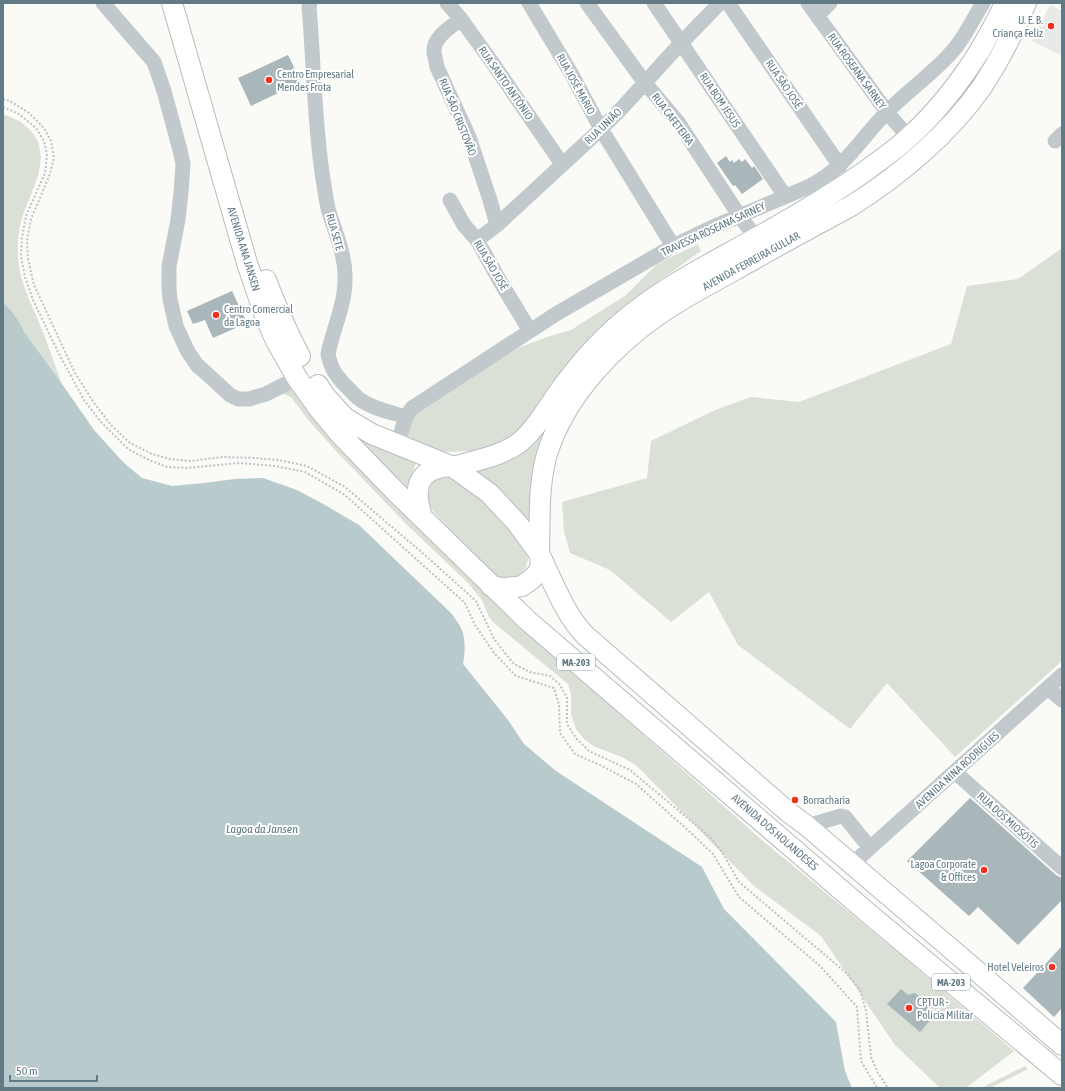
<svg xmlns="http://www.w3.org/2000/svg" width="1065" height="1091" viewBox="0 0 1065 1091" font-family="'Asap Condensed',sans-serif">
	<rect width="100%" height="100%" fill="#fafaf7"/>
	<!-- built -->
	<path fill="#e8eae8" d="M1050,5L1062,11V56L1032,41Z"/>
	<!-- green -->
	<path fill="#dbe0d6" d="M3,114C9,117 17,119 22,123C60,151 30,189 21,222C17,236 17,256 20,271C23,288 32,306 39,322C47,342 54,363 62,384L25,333L18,320L10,309L3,302Z
		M698,244L701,251L641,294L593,334L552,383L528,420L517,434L497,445L472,451L444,452L404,441L417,410L500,355L547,337L571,330L626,295L657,264Z
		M1062,248V661L955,757L887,683L850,729L738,645L709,592L671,622L610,570L570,553L564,531L562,502L647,478L651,441L715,410L751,397L799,402L951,344L967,286L1018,279Z
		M290,390H294L513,619L763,841L913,965L1014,1051L966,1088H940L895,1045L821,936L754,886L636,765L622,757L595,747L585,740L576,729L571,714V694L568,684L493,622L489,617L482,600L468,583L404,522L336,451L309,421L291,397L281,393Z
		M546,424L550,433L535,530L468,469Z
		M358,435L417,460L405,493L359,446Z
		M438,476L453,478L483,499L508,523L529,553L526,568L518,578L506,580L493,575L427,505L428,482Z
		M1025,1066L1028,1069L994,1086L993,1088H981Z"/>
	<!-- water -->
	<path fill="#b9cacc" d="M3,302L10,309L18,320L25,333L62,384L94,430L124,463L142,478L172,486L204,483L235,479L263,478L297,490L325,505L359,525L452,614C455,619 459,624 461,628C466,639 465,653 463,664L508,720L524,744L556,771L702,867L724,909L836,1022L845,1071L852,1088H3Z"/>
	<!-- building -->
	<path fill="#a9b6ba" d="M288,55L301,82L251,106L238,78Z
		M726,156L730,162L732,160L734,163L739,159L742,162L745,159L752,168L754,166L763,179L742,194L735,185L733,186L717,163Z
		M232,291L247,323L213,338L205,320L193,324L187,311Z
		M970,798L1056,875L1062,878V900L1018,945L978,907L969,916L907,861Z
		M1062,946V1008L1054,1017L1023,988Z
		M901,989L908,995L915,993L928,1003L927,1011L934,1016L920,1032L887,1004Z"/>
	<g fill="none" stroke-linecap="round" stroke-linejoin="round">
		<!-- major casing -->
		<g stroke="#b6bdc0" stroke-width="22">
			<path id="major" d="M172,3L247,263L264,313L275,339L297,378L319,409L338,432L396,492L527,620L868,913L1062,1075
				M266,280C276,306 287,332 300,356
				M318,385L325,396L345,418L372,434L453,467L489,493L517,523L539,553L541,562L539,571L532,579L522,586L516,587L503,588L491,586
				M453,467C474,461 497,457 516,445C535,432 550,403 564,385C584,358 607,333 633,313C668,285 708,265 747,243C787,221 827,198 864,172C879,161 895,150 908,138C935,114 960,82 979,52C988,36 998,20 1005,3
				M422,517C413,489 416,469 450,466
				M539,553C540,520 538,485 547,454C565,396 613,346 661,313C684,297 710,284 735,270C773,248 812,227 851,206C899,176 949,134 982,87C999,61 1014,32 1026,3
				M540,555C552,580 566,617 586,636L787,811L807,826L970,965L1062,1045"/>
		</g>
		<!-- path -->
		<path stroke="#bdc2c4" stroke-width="2" stroke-dasharray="2 2" stroke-linecap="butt" d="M3,99L10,101L29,113L44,128L51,141L54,158L50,174L31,219L27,241L28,259L34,285L75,373L94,403L111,425L130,443L152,454L170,459L190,461L223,457L255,458L278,460L307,466L345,487L426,556L476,601L494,639L514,664L530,672L550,676L560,685L567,698V724L576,738L589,751L630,770L710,837L722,852L739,882L845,972L860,989L866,1011L871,1057L878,1073L888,1088
			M3,107L19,114L36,128L44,141L47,155L45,173L26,216L22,237L21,257L25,277L33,300L59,354L84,400L101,422L128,449L149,460L167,467L187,468L239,463L275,466L305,472L345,495L465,603L475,625L494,653L516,676L554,688L559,705L560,733L575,754L602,766L636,784L690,832L713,854L739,897L820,966L857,1007L861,1061L877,1088"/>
		<!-- minor -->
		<path stroke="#c2c9cc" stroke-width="15" d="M103,3L154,62L164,91L180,150L183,164L181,192L178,220L169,266V287L170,299L176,326L188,352L197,365L205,372L230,395L238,399H249L266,394L297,378
			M310,3L309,7C314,64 314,122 323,179C325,190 326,202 329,212C336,234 346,257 345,280C345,305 333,329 328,354C331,368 334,373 344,384C349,389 354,395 359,399C373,409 391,412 406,417
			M447,3L461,19L494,65L562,164
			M529,3L571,73L601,129L673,246
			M587,3L645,83L678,122L739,215L756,238
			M654,3L785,196
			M728,3L840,166
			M808,3L887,112L909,138
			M817,16L830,3
			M461,19C451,27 433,37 434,52C435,57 436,62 437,67L469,137L490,200L497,225
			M1055,141L1062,134
			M450,200L464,225L477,240L501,283L530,331
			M477,240L497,225L601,129L620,110L681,43L720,3
			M397,445L406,417L412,408L556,314L673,246L713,227L808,187C845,169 860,139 887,112C909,89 936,72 956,47C966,34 974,18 983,3
			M1048,688L1062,700
			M955,772L1062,868
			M807,826L841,816L845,817L870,848
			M851,865L1062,675"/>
		<!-- major -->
		<use href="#major" stroke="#fff" stroke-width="20"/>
	</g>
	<!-- markers -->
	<g fill="#f32f1e" stroke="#fff" stroke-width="1.5">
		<circle cx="1051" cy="26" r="4"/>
		<circle cx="269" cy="80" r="4"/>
		<circle cx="216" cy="315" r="4"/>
		<circle cx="795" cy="800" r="4"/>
		<circle cx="984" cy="870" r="4"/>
		<circle cx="1052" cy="967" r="4"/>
		<circle cx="909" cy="1008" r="4"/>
	</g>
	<g text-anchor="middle" stroke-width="4" stroke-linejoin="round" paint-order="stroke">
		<!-- shield labels -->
		<g fill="#fff" stroke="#91a2aa" stroke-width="1">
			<rect x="557" y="654" width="38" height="16" rx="3"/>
			<rect x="932" y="974" width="38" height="16" rx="3"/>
		</g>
		<g font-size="10" font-weight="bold" fill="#627a85">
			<text x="576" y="666">MA-203</text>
			<text x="951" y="986">MA-203</text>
		</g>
		<!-- poi labels -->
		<g font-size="11" fill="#627a85" stroke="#fff" text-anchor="start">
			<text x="1043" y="24" text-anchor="end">U. E. B.<tspan x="1043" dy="13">Criança Feliz</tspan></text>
			<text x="277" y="78">Centro Empresarial<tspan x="277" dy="13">Mendes Frota</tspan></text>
			<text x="224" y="313">Centro Comercial<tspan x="224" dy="13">da Lagoa</tspan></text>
			<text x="803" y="804">Borracharia</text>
			<text x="976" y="868" text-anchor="end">Lagoa Corporate<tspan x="976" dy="13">&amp; Offices</tspan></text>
			<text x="1044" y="971" text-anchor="end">Hotel Veleiros</text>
			<text x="917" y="1006">CPTUR -<tspan x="917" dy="13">Polícia Militar</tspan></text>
		</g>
		<!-- street labels -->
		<g font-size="11" fill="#627a85" stroke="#fff">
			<text transform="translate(857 71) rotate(54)" y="4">RUA ROSEANA SARNEY</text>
			<text transform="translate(506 83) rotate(55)" y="4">RUA SANTO ANTÔNIO</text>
			<text transform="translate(576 84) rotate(61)" y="4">RUA JOSÉ MARIO</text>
			<text transform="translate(784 84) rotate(56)" y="4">RUA SÃO JOSÉ</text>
			<text transform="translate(720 100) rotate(56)" y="4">RUA BOM JESUS</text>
			<text transform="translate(458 117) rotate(68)" y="4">RUA SÃO CRISTOVÃO</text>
			<text transform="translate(673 119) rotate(53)" y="4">RUA CAFETEIRA</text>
			<text transform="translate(603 126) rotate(-44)" y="4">RUA UNIÃO</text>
			<text transform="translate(713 229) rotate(-25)" y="4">TRAVESSA ROSEANA SARNEY</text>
			<text transform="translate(335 232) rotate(74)" y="4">RUA SETE</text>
			<text transform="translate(244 249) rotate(73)" y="4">AVENIDA ANA JANSEN</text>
			<text transform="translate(751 261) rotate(-29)" y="4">AVENIDA FERREIRA GULLAR</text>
			<text transform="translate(491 265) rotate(59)" y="4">RUA SÃO JOSÉ</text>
			<text transform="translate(957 770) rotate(-42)" y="4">AVENIDA NINA RODRIGUES</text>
			<text transform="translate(1008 820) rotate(42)" y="4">RUA DOS MIOSÓTIS</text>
			<text transform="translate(775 832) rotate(41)" y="4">AVENIDA DOS HOLANDESES</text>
		</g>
		<!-- water labels -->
		<g font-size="12" font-style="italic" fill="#5d7b7e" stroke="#fff">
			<text x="262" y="833">Lagoa da Jansen</text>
		</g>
	</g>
	<!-- border -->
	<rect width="1065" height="1091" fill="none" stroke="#627a85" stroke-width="8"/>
	<!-- scale -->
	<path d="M10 1075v6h87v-6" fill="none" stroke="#627a85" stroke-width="2"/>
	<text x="16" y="1075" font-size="12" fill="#627a85" stroke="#ffffff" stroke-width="3" paint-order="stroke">50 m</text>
</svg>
